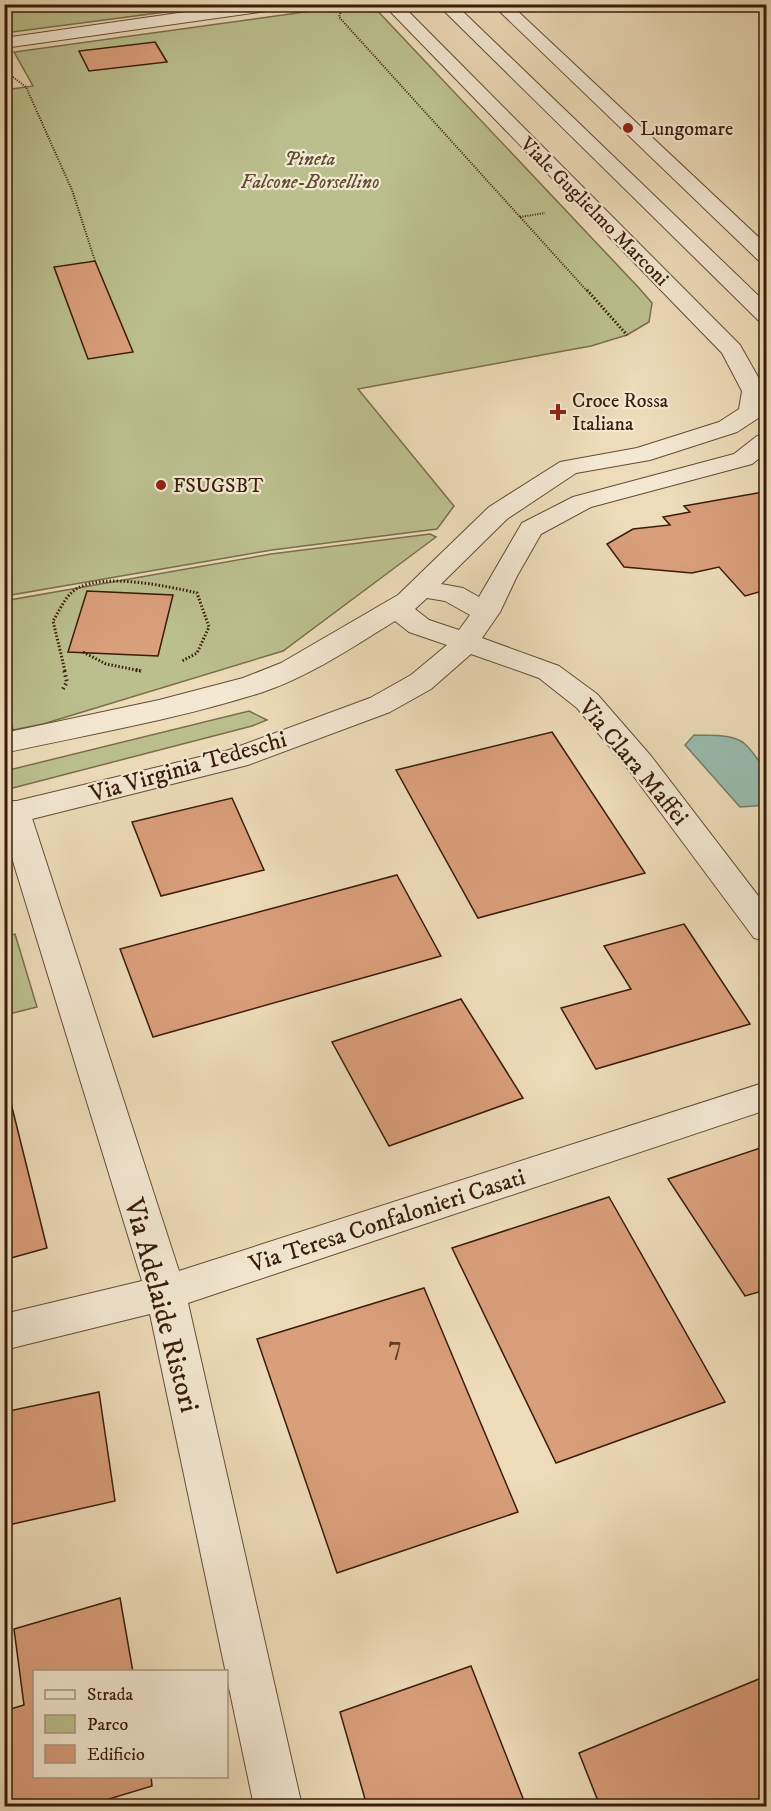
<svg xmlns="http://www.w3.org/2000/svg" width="771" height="1811" viewBox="0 0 771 1811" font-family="'IM FELL DW Pica',serif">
	<rect width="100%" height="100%" fill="#eddbb9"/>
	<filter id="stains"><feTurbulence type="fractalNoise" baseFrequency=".00333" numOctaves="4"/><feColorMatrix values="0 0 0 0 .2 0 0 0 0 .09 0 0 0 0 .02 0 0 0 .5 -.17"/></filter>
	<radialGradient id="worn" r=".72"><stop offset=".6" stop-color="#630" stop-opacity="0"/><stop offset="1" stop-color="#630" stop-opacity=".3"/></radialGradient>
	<!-- green -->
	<path fill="#bbbf8e" stroke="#7a6e4c" stroke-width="1.5" d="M5,4H219V5L5,33Z
		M355,5H372L639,288L652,303L649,322L627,335L591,346L358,389L454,506L437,529L272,550L5,596V90L33,86L14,52Z
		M430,534L436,537L283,651L43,724L13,730L5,692L4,601L271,554Z
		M249,711L267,720L252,726L5,790V771Z
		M15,934L37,1007L5,1015V936Z"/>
	<!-- water -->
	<path fill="#99bbad" stroke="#737b6b" stroke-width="1.5" d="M694,735C709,736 733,733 745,744C753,751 757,761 766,768V805L740,807L685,745Z"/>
	<!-- building -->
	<path fill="#d99e7a" stroke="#391c09" stroke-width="1.5" d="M155,42L167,62L89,71L79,51Z
		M95,261L133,352L88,359L54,267Z
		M763,492L766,496V590L745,596L719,567L692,573L624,567L607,544L633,529L670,525L663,517L690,512L684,506Z
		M87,591L173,595L158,656L68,652Z
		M552,732L645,873L478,918L396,770Z
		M232,798L264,870L161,896L132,822Z
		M397,875L441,956L153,1037L120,949Z
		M684,924L750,1024L596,1069L561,1008L631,989L604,946Z
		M461,999L523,1098L389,1146L332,1042Z
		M4,1075L47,1248L4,1260Z
		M766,1146V1290L745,1296L668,1179Z
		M609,1197L725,1402L556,1463L452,1248Z
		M424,1288L518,1512L337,1573L257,1339Z
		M99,1392L115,1501L4,1526V1412Z
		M120,1598L133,1672H34V1776H151L152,1786L86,1806H4V1711L24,1705L14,1629Z
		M471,1666L526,1806H367L340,1712Z
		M766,1676V1806H600L579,1753Z"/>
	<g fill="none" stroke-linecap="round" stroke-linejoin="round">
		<!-- pedestrian casing -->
		<g stroke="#664c35" stroke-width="2">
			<path id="pedestrian" d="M492,4H510L766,244V261L758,260Z"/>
		</g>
		<!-- minor casing -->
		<g stroke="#664c35" stroke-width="2">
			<path id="minor" d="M14,801L25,804L30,812L179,1271L766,1082V1110L188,1303L302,1806H254L150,1314L4,1350V1314L142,1281L4,832V804Z"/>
		</g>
		<!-- tertiary casing -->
		<g stroke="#664c35" stroke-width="2">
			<path id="tertiary" d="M241,4H289L281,9L4,48V38Z
				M383,4H401L740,345L766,391L763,412L760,417L737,432L650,460L576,473L507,519L441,584L463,588L479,597L522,523L573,497L734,454L757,436L766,434V453L752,464L591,507L541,534L517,576L500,612L482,638L559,666L597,694L651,756L766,906V941L754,938L629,770L577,708L539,678L471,654L431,689L390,712L248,765L4,826V804L229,750L370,698L411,675L447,645L409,632L395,621C353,647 310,676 263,692C179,719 90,734 4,753V733L159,700L243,678L281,663L398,595L489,507L560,462L637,448L719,422L739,409L742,391L722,353ZM427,598L445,601L470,615L459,630L429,620L415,609Z
				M437,4H455L766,303V322L758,320Z"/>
		</g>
		<!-- path-far2 -->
		<path stroke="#391c09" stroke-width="2" stroke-dasharray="1 1.5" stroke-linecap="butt" d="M353,6L341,11L339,17L588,292
			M13,77L26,87L72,190L95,261
			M520,217L545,213"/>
		<!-- path-far1 -->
		<path stroke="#391c09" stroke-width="3" stroke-dasharray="1.5 2" stroke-linecap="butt" d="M587,290L627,335
			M83,652L106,664L141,671
			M65,671L53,621C60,610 66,594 78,588C106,573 167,586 197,593L209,627L197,653L182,661"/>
		<!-- path -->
		<path stroke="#391c09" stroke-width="4" stroke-dasharray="1.5 3" stroke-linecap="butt" d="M136,670L141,671
			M63,689L67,682L64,670"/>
		<!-- pedestrian -->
		<use href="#pedestrian" fill="#f3e8d2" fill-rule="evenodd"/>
		<!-- minor -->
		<use href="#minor" fill="#f3e8d2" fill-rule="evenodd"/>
		<!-- tertiary -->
		<use href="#tertiary" fill="#f3e8d2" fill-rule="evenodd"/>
	</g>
	<!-- markers -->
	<g fill="#8f2418" stroke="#f3e8d2" stroke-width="2">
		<circle cx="628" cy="128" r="6"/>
		<path d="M555 403h6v6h6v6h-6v6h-6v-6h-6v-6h6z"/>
		<circle cx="161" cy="485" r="6"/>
	</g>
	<g text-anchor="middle" stroke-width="4.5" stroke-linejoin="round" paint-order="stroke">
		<!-- far-poi labels -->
		<g font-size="20" fill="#391c09" stroke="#f3e8d2" text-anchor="start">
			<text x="640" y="135">Lungomare</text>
			<text x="572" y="407">Croce Rossa<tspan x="572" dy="23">Italiana</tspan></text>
			<text x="173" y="492">FSUGSBT</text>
		</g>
		<!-- far-park labels -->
		<g font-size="20" font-style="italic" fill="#604d31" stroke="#f3e8d2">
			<text x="310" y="165">Pineta<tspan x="310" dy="23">Falcone-Borsellino</tspan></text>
		</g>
		<!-- far-street labels -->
		<g font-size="20" fill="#391c09" stroke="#f3e8d2">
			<text transform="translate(595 211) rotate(45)" y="7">Viale Guglielmo Marconi</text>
		</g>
		<!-- street labels -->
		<g font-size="24" fill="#391c09" stroke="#f3e8d2">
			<text transform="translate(634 762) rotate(50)" y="8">Via Clara Maffei</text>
			<text transform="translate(188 766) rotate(-16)" y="8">Via Virginia Tedeschi</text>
			<text transform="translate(387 1220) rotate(-18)" y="8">Via Teresa Confalonieri Casati</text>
		</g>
		<!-- near-number labels -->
		<g font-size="26" fill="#613c25">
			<text x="395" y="1354">7</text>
		</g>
		<!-- near-street labels -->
		<g font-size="28" fill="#391c09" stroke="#f3e8d2">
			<text transform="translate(163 1305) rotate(75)" y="10">Via Adelaide Ristori</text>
		</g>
	</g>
	<!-- margin -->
	<rect width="771" height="1811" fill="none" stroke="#eddbb9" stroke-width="24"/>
	<rect x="6" y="6" width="759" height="1799" fill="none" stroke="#391c09" stroke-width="3"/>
	<rect x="12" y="12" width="747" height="1787" fill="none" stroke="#391c09" stroke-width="1.5"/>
	<!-- legend -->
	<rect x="33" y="1670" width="195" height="108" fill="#f3e8d2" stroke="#a99682" stroke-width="1.5"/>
	<rect x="45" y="1690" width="30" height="9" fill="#f3e8d2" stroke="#a99682" stroke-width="1.5"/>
	<text x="87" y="1700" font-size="18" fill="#391c09">Strada</text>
	<rect x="45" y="1715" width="30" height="18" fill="#bbbf8e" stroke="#a99682" stroke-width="1.5"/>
	<text x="87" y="1730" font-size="18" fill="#391c09">Parco</text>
	<rect x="45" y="1745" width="30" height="18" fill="#d99e7a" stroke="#a99682" stroke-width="1.5"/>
	<text x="87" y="1760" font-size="18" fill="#391c09">Edificio</text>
	<rect width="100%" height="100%" filter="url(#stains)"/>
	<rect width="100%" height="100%" fill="url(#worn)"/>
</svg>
